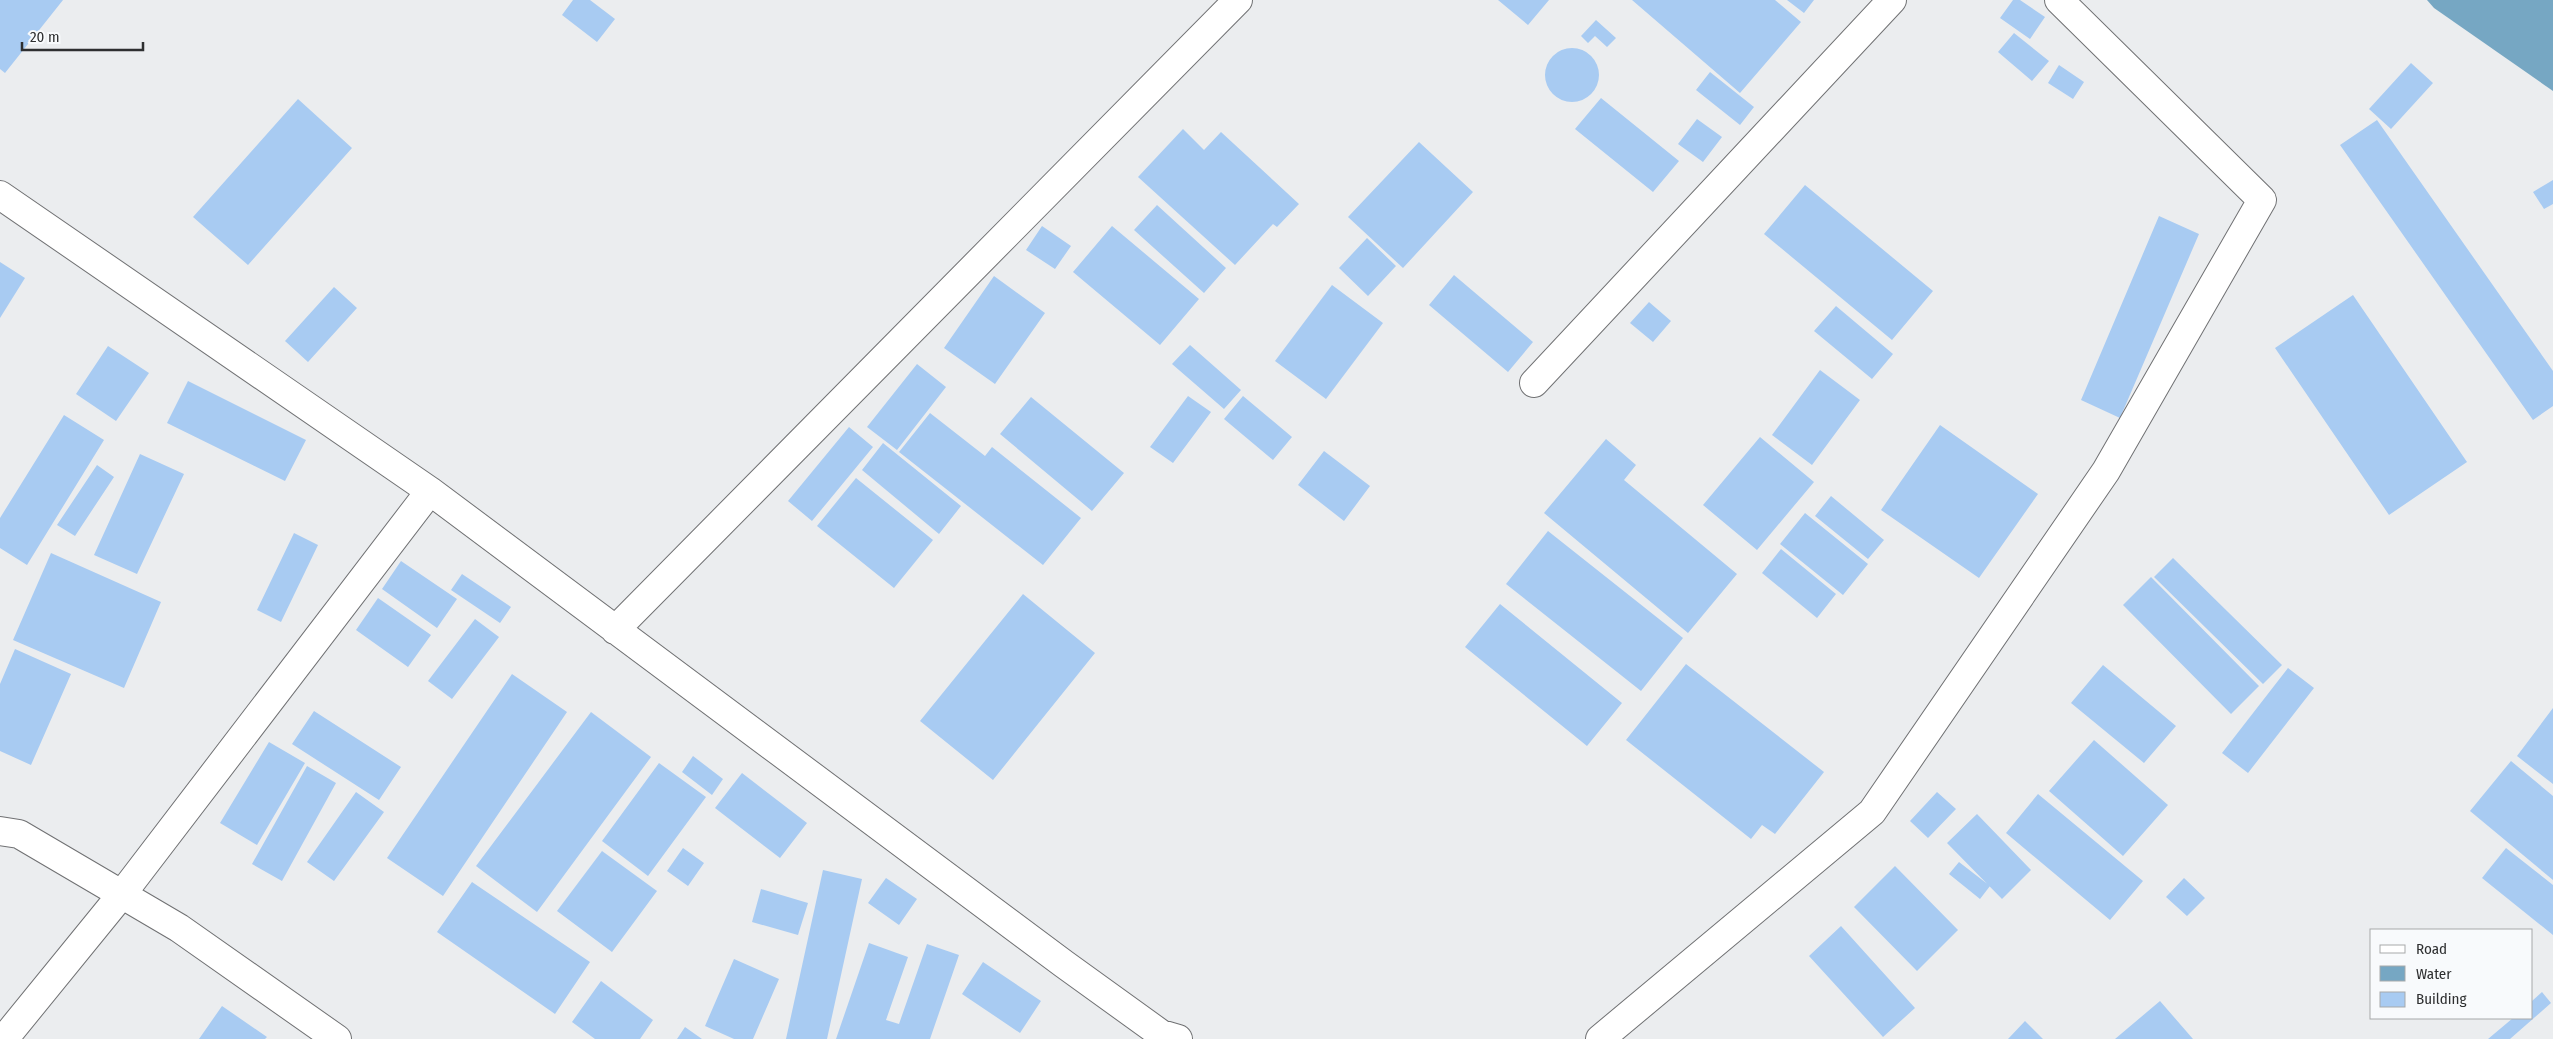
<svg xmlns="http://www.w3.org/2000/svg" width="2553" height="1039" viewBox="0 0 2553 1039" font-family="'Fira Sans Condensed',sans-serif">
	<rect width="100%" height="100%" fill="#ebedef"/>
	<!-- water -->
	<path fill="#76a7c3" d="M2427,0H2553V91L2434,8Z"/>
	<!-- building -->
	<path fill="#a8cbf2" d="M0,0H63L5,73L0,69Z
		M573,0H590L615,19L597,42L562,15Z
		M1498,0H1549L1528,25Z
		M1632,0H1775L1801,22L1740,93Z
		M1787,0H1814L1804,13Z
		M2013,0H2020L2045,17L2030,39L2000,18Z
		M1596,20L1616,38L1607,47L1595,36L1588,43L1581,36Z
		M2014,33L2049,61L2032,81L1998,52Z
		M1545 75a27 27 0 1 1 54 0a27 27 0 1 1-54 0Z
		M2411,63L2433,83L2391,129L2369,109Z
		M2059,65L2084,82L2073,99L2048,83Z
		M1710,72L1754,107L1740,125L1696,90Z
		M1601,98L1679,161L1653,192L1575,129Z
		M298,99L352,148L248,265L193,217Z
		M1697,119L1722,137L1703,162L1678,144Z
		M2377,120L2553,371V406L2533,420L2340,145Z
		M1183,129L1204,150L1221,132L1299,204L1277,227L1273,224L1235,265L1138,177Z
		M1419,142L1473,192L1403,268L1348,217Z
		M2553,180V204L2544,209L2533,192Z
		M1805,185L1933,291L1892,340L1764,234Z
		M1157,205L1226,268L1204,293L1134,230Z
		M2159,216L2199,234L2120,418L2081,400Z
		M1042,226L1071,246L1055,269L1026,250Z
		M1112,226L1199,299L1160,345L1073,272Z
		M1367,238L1396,266L1368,296L1339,268Z
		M0,262L25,278L0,318Z
		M1454,275L1533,342L1508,372L1429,305Z
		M994,276L1045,313L995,384L944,348Z
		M1332,285L1383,323L1326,399L1275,361Z
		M334,287L357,308L308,362L285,341Z
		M2353,295L2467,462L2389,515L2275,348Z
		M1649,302L1671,321L1653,342L1630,323Z
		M1836,306L1893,354L1872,379L1814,331Z
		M1190,345L1241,390L1224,409L1172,364Z
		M108,346L149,373L116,421L76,394Z
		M917,364L946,387L897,450L867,427Z
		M1820,370L1860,400L1812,465L1772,435Z
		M188,381L306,440L285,481L167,423Z
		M1188,396L1211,412L1173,463L1150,447Z
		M1243,396L1292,437L1273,460L1224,419Z
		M1031,397L1124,473L1092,511L1000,434Z
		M930,413L985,456L992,447L1081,518L1043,565L899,452Z
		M64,415L104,440L27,565L0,548V518Z
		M1940,425L2038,494L1979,578L1881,510Z
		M849,427L873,447L812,521L788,501Z
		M1760,437L1814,482L1757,550L1703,505Z
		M1606,439L1636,465L1624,480L1737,574L1688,633L1544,513Z
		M883,443L961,506L939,534L862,470Z
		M1324,451L1370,486L1344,521L1298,485Z
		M140,454L184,474L137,574L94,555Z
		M97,465L114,477L75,536L57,525Z
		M856,478L933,540L894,588L817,526Z
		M1831,496L1884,540L1868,559L1815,516Z
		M1805,513L1868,564L1843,595L1780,544Z
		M1548,531L1683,638L1641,691L1506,584Z
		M294,533L318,545L281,622L257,610Z
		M1781,549L1836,594L1817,618L1762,573Z
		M51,553L161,602L124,688L13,640Z
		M2173,558L2282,665L2263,684L2154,577Z
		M401,561L457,599L437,628L382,589Z
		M462,574L511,607L500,623L451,590Z
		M2151,577L2259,686L2231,714L2123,605Z
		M1023,594L1095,653L993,780L920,721Z
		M378,598L431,635L408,667L356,630Z
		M1500,604L1622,703L1587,746L1465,647Z
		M475,619L499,637L452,699L428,681Z
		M15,649L71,674L31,765L0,751V684Z
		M1686,664L1824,772L1775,834L1762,825L1751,839L1626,740Z
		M2103,665L2176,726L2144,763L2071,703Z
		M2288,668L2314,688L2248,773L2222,753Z
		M512,674L567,712L443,896L387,858Z
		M2553,708V784L2517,756Z
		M314,711L401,767L379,800L292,744Z
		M591,712L651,757L537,912L476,866Z
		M2094,740L2168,805L2123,856L2049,791Z
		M269,742L305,763L257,845L220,823Z
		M693,756L723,779L712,795L682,772Z
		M2511,761L2553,796V880L2470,811Z
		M659,763L706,797L648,876L602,841Z
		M307,766L336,783L282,881L252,864Z
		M742,773L807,823L780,858L715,808Z
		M356,792L384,812L334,881L307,862Z
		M1937,792L1956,809L1928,838L1910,821Z
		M2038,794L2143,881L2110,920L2006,833Z
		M1977,814L2031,870L2002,899L1947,843Z
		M683,848L704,863L688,886L667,871Z
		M2506,848L2553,885V935L2482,878Z
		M602,851L657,891L612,952L557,911Z
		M1959,862L1990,886L1980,899L1949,874Z
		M1895,866L1958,930L1917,971L1854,907Z
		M823,870L862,879L827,1039H786Z
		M886,878L917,899L899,925L868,903Z
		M2184,878L2205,898L2187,916L2166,897Z
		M472,882L590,962L555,1014L437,932Z
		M761,889L808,903L798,935L752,922Z
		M1841,926L1915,1008L1883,1037L1809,956Z
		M869,943L908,957L886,1020L899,1024L927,944L959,955L930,1039H836Z
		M734,959L779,979L753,1039H734L705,1026Z
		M983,962L1041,1001L1020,1033L962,994Z
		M601,981L653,1020L640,1039H595L572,1022Z
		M2542,992L2551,1003L2510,1039H2488L2513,1018H2532V1001Z
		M2160,1001L2193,1039H2115Z
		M222,1006L267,1037L265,1039H199Z
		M2025,1021L2043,1039H2008Z
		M685,1027L702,1039H677Z"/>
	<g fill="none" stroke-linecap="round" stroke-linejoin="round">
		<!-- minor casing -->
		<g stroke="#707173" stroke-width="30">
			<path id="minor" d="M0,195L430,491L1064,964L1161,1034L1178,1039
				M1534,383L1892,0
				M615,630L1238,0
				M0,831L19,834L179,928L337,1039
				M4,1039L122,894L430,491
				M1600,1039L1872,812L2106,471L2262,200L2059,0"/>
		</g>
		<!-- minor -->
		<use href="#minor" stroke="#fff" stroke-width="28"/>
	</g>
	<!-- legend -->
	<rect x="2370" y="929" width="162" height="90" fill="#f8fafc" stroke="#a7a9aa"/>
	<rect x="2380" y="945" width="25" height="8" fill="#ffffff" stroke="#a7a9aa"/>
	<text x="2416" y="954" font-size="15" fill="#2e2f30">Road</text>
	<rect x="2380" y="966" width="25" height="15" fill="#76a7c3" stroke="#a7a9aa"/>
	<text x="2416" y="979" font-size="15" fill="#2e2f30">Water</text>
	<rect x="2380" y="992" width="25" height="15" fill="#a8cbf2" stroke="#a7a9aa"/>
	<text x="2416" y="1004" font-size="15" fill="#2e2f30">Building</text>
	<!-- scale -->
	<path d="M22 42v8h121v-8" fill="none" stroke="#2e2f30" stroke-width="2.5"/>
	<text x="30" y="42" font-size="15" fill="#2e2f30" stroke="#f8fafc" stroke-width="4" paint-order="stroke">20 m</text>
</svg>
